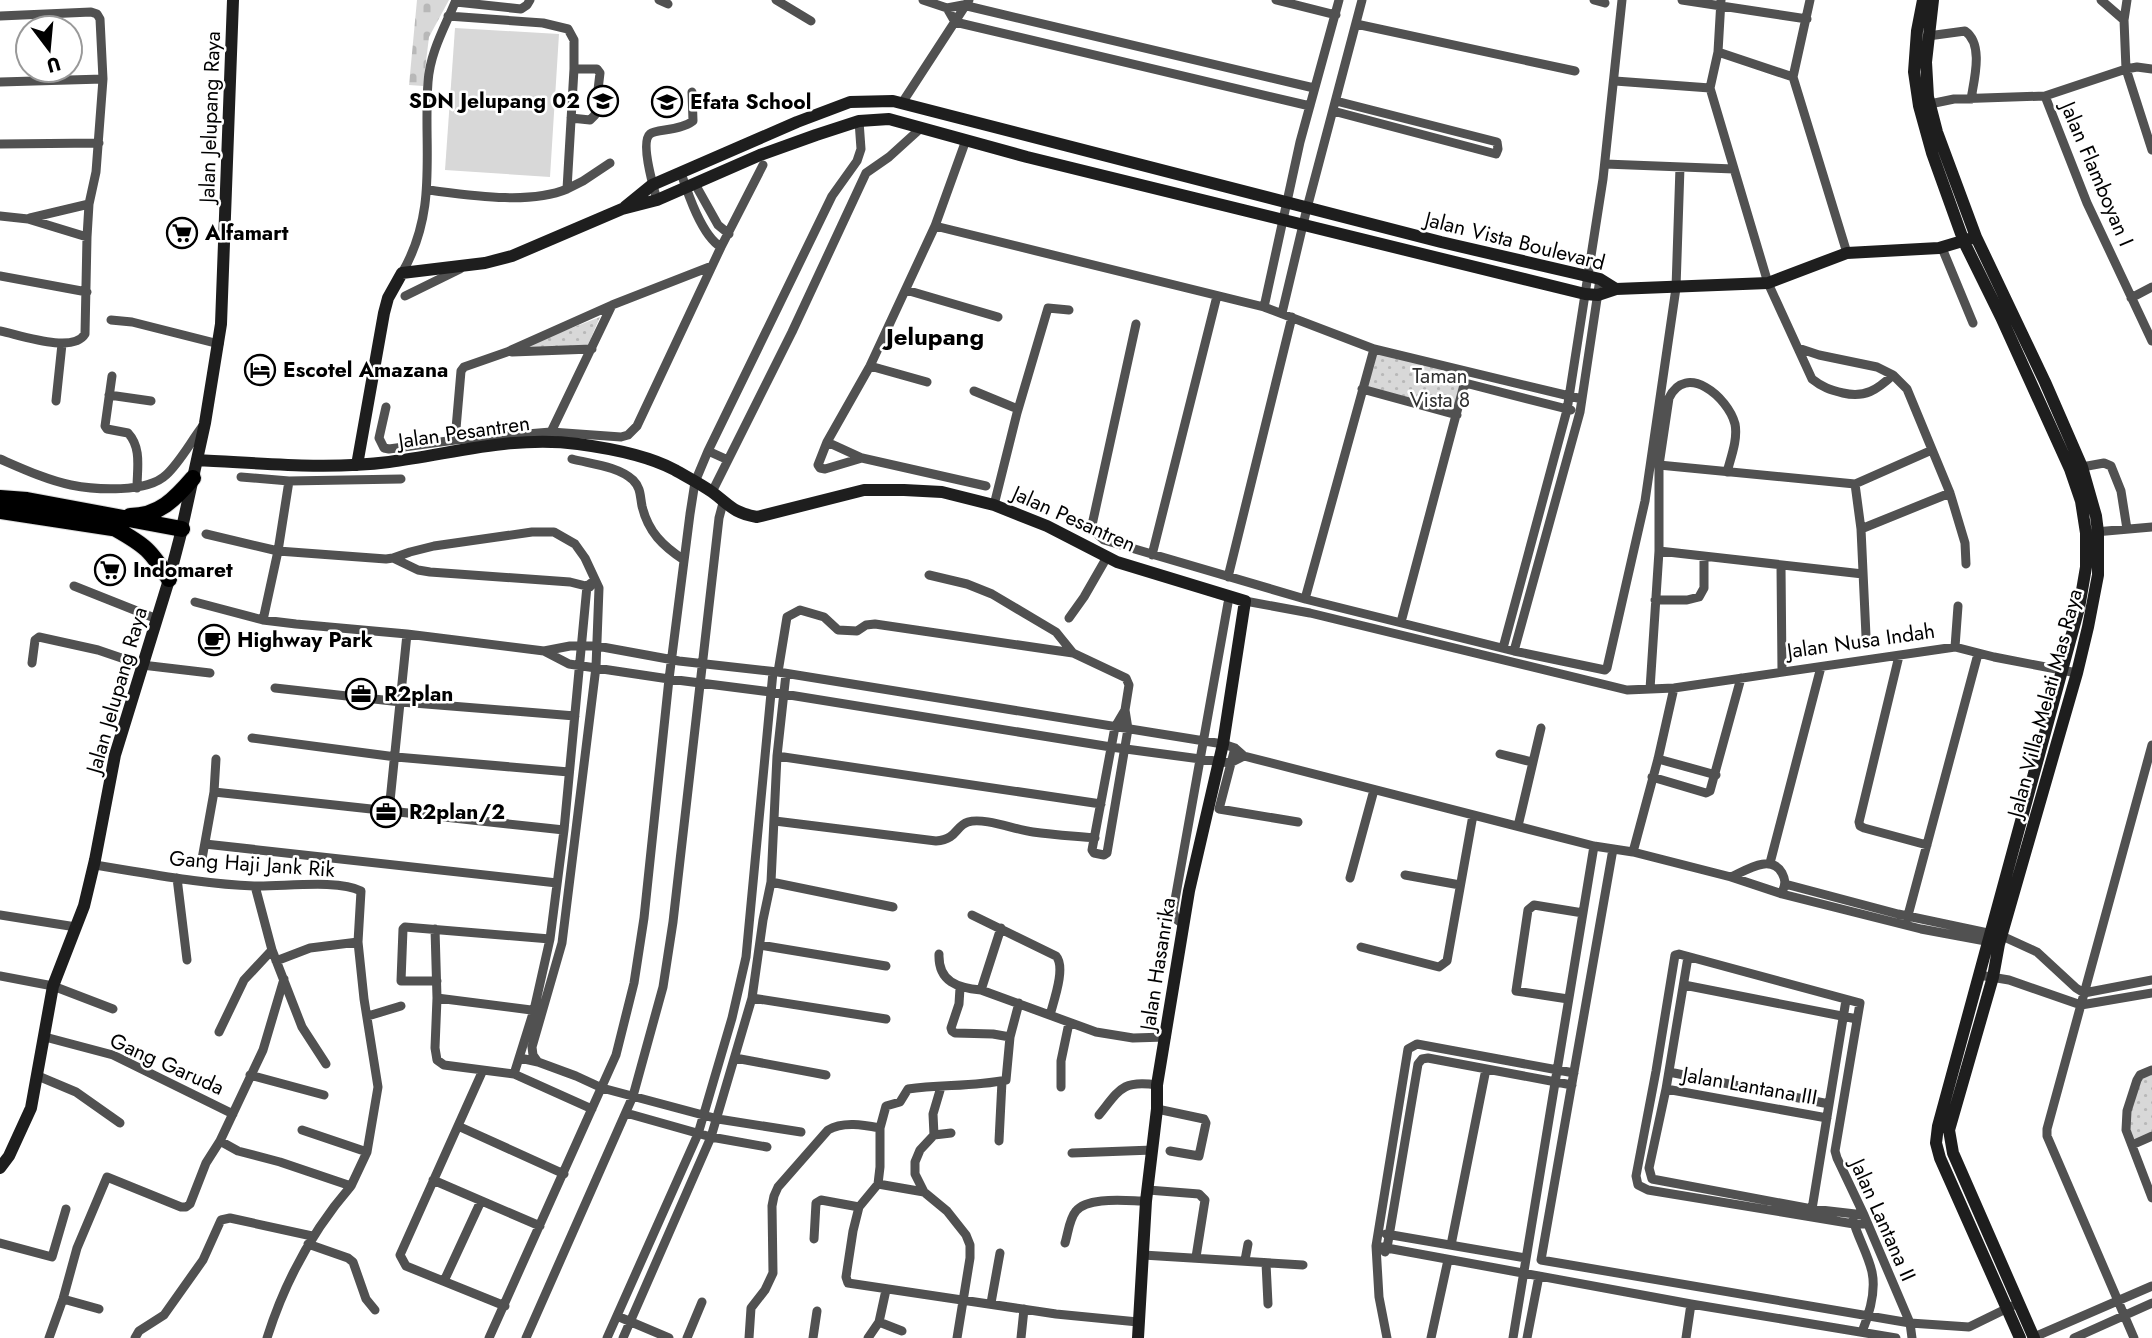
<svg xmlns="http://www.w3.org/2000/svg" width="2152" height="1338" viewBox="0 0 2152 1338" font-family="Jost,sans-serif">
	<defs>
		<pattern id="grass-dots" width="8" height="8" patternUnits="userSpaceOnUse" patternTransform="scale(1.75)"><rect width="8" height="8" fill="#d8d8d8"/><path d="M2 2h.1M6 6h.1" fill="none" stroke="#b8b8b8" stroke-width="1.8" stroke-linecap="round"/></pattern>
		<pattern id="cemetery-stones" width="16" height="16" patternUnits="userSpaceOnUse" patternTransform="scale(1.75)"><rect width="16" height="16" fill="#d8d8d8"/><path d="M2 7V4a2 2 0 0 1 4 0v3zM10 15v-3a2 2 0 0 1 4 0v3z" fill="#b8b8b8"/></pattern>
	</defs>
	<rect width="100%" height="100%" fill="#fff"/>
	<!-- grass -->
	<path fill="url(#grass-dots)" d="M600,317L587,347L507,353Z
		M1374,349L1468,372L1457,415L1362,389Z
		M2152,1071V1136L2132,1145L2126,1130L2137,1080Z"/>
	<!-- cemetery -->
	<path fill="url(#cemetery-stones)" d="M417,0H449L429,37L423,86L409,85Z"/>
	<!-- pitch -->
	<path fill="#d8d8d8" d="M455,28L559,34L550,177L445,170Z"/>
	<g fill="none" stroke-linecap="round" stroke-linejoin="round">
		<!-- highway casing -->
		<g stroke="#dbdbdb" stroke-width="18">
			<path id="highway" d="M0,498L27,500L182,529
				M0,511L119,529
				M130,516C159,516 175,499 193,478
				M116,529C146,546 150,550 169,579"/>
		</g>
		<!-- street -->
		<path stroke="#515151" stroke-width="9" d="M659,0L668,4
			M776,0L811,21
			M923,0L947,8L963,5L1314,88
			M1276,0L1336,15
			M1594,0L1605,3
			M1682,0L1807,19
			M1721,0L1718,52L1710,88L1768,283L1812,379C1822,387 1830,390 1843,393C1865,398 1877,390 1893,375
			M2101,0L2124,20L2126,69L2152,150
			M456,2L521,9L527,5L530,0
			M947,8L955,22L1310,106
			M0,16L91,12L97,14L100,19L103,79L96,172L89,204L87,237L85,334C73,354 20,335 0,331
			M448,16L543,23L568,29L574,40V69
			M2124,20L2127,0
			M1356,24L1575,71
			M1928,36L1965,31C1984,44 1974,80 1971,99
			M1718,52L1793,77L1847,253
			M1793,77L1810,0
			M1615,81L1710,88
			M0,82L103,79
			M2045,96L2087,203L2152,341
			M902,103L969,0
			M1925,105L1954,99L2045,96L2126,69L2137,67L2152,69
			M1333,111L1496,154L1498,149L1497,142L1336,101
			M571,118L590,120L595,115L600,73L597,69H574L567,189L583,181L610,163
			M0,144L99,143
			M1605,164L1734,169
			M681,173C688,194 702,236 721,247
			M695,184L718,225L729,234
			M428,190C468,195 529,205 567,189
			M657,200C654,189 640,142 650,134C656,129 680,131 693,121L692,92
			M0,216L28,219L87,237
			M30,218L89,204
			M935,226L966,140
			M1942,248L1973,323
			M402,273C439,209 423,150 428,82C430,52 445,27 456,0
			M0,276L87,292
			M906,290L998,317
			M405,296L460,269
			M2131,298L2152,287
			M1264,307L1300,142L1339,0
			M1282,313L1307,208L1362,0
			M111,320L132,322L219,344
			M1136,324L1092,525L1096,533L1104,540L1305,599L1514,651L1605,670L1607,668L1645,501L1676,288L1680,167
			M1798,348L1819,355L1877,367L1893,375L1907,389L1950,493L1965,543L1966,564
			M512,352L592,349
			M870,366L927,382
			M112,376L105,426L107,429L128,433C142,448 137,469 137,488
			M1362,389L1457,415
			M974,391L1018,409
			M109,395L151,401
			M56,401L62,344
			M386,407L379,438L384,448L389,449L455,440L551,432L621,437L628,435L637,426L721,247L763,165
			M551,432L612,305
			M455,440L461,371L464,367L507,352L612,305L712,266
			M827,442L862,458L986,486
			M708,451L728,460
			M862,458L825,469L820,468L818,465L827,442L870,366L935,226L1264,307L1374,349
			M0,459C23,469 47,480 71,485C96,490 147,493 166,475C180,462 190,443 202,427
			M572,459C591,464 618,466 633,480C641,488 640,496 642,506C648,532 663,546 684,560
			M1659,465L1855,484L1932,450
			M2082,467L2104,463L2111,466L2121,491L2127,529
			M241,477L289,481L278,551L263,620
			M289,481L401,479
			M1855,484L1861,529L1866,636
			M712,492L792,332L866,173L889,157L921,128
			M994,505L1017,413L1048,308L1069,310
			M1861,529L1950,493
			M2095,532L2152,527
			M206,534L278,551L386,559L393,558L410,552L434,546L532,532H554L575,544L585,558L599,588L596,667L562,943L532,1047L533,1055L538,1062
			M1659,551L1863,574
			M1152,555L1217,296
			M393,558L418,570L430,572L570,582L590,587
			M1781,566L1782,672
			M929,575L967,584L992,594L1056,632L1073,653
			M1228,577L1292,317
			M74,586L157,619
			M1305,599L1374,349L1582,399
			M1655,600H1687L1699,597L1704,588V557
			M1245,601L1310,613L1627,690L1674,688L1955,647L1994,657L2077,673
			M195,602L263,620L296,624L407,634L544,651L570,646H597L679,661L778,672L1223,744L1235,748L1244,756L1594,846L1633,852L1731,877L1782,894L1921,929L1991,942
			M1069,618L1084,597L1107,557
			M1401,622L1464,385L1469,384L1571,410
			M1955,647L1958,606
			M1503,648L1567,410L1603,179L1622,0
			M544,651L569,664L669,679L771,692L1111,747L1230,763L1244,756
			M1514,651L1580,412L1600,279
			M1899,656L1859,822L1860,826L1864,828L1927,845
			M32,663L35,640L39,637L98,650L142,665L210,673
			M778,672L787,617L800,610L824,617L838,630L857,631L866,625L875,624L1073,653L1126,678L1129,685L1125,710L1128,729L1107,853L1104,855L1094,853L1092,850L1115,727L1125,710
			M275,688L401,702L575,716
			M1650,689L1659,551V465L1669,398C1686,362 1728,397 1735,424C1738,439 1731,457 1727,472
			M252,738L396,757L569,772
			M1235,748L1219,809L1298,822
			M1500,754L1532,762
			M777,756L1101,804
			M1658,759L1716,775
			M1652,777L1706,793L1710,791L1741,678
			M214,792L564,830
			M389,811L407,634
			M775,821L936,841C958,839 955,826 968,822C984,817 1016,830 1033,832C1054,835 1074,836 1095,838
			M1518,826L1541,728
			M205,844L557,883
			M1613,849L1541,1260L1910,1323L1969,1327L2012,1306
			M1633,852L1658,759L1674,688
			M202,859L214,792L216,759
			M1770,863L1821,667
			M94,865C147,873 201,884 254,886C282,887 338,879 361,891L358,942L364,999L378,1087L367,1152L351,1186L280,1162L238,1151L220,1141L263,1050L284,979
			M1405,875L1460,885
			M1731,877C1745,871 1771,853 1782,873C1785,879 1786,883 1783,890
			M177,878L187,960
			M1350,878L1374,790
			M771,882L893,907
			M1785,884L1898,914L2002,936L2037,952L2076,988L2084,993L2152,980
			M255,886L272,950L302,1027L326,1064
			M0,915L76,927
			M972,915L1056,956C1066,967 1054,1000 1050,1015
			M1907,919L1978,654
			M1183,924L1176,919L1173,911L1228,603
			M1001,928L981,990L1096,1032L1133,1038L1166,1037
			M435,929L437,998L435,1048L437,1060L444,1065L514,1074L592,1109
			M760,945L886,966
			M1361,947L1435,966L1439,967L1447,961L1473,815
			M939,954C938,982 958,988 981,990
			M1688,957L1666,1089L1649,1168L1652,1179L1812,1209L1864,1215
			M276,961L310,948L358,942
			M1979,975L2009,980L2081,1005L2152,993
			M0,976L53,986L113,1009
			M437,981H401L403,929L405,927L550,939
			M1684,985L1857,1019
			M960,988L959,1004L951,1028L952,1031L955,1033L993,1034L1010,1037
			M437,998L539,1011
			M752,998L886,1019
			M1568,999L1516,991L1528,910L1534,905L1583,913
			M368,1016L401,1006
			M219,1032L244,980L272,950
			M45,1037L113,1055L233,1114
			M520,1058L538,1062L576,1076L602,1088L718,1119L801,1132
			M735,1058L826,1075
			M483,1070L400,1255L406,1266L505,1306
			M2152,1070L2140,1075L2137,1080L2127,1111L2126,1130L2152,1198
			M1669,1072L1829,1104
			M514,1074L534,1010L550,939L564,830L587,586L595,580
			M250,1075L324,1095
			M38,1076L76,1092L120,1123
			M941,1087L933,1114L934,1135L920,1150L915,1162V1174L924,1192L947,1211L966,1235L970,1245V1258L957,1338
			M1061,1087V1061L1069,1023
			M1666,1089L1827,1118
			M1157,1109L1204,1119L1206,1123L1199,1156L1170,1151
			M626,1113L711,1137L767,1147
			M1099,1115C1120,1089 1122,1080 1157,1085
			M458,1126L564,1174
			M880,1128V1167L878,1184L924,1192
			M302,1130L367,1152
			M934,1135L951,1133
			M999,1141L1002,1081
			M2132,1145L2152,1136
			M1072,1153L1153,1150
			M433,1180L540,1226
			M878,1184L859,1207L853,1231L846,1277L848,1283L1056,1314L1138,1322
			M1148,1190L1199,1194L1205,1200L1196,1257
			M1812,1209L1846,1000
			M1853,1220C1858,1238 1868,1254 1872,1272C1876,1291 1869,1315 1862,1332
			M1867,1224H1854L1648,1190L1638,1185L1636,1176L1656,1071L1675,955L1679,954L1860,1003L1835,1151L1837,1158L1864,1215L1910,1323L1912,1338
			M1386,1234L1526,1258
			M814,1239L816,1203L821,1200L859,1207
			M0,1243L52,1257L66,1209
			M1065,1243C1068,1234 1069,1219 1076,1211C1088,1196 1128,1201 1146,1201
			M308,1244L348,1258L353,1262L366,1299L375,1310
			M1451,1245L1486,1069
			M1376,1246L1691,1304L1896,1338
			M1385,1252L1387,1248L1418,1064L1422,1059L1428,1058L1572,1085
			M1143,1255L1303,1265
			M1245,1260L1248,1244
			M1266,1263L1268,1304
			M444,1281L481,1201
			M63,1299L99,1309
			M991,1303L1000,1253
			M617,1316L669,1338
			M879,1322L902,1331
			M49,1338L63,1299L77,1248L107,1177L181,1207H186L190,1204L206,1163L220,1141
			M135,1338L139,1331L164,1315L203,1260L221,1220L230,1218L312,1236
			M267,1338C285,1281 312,1231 351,1186
			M489,1338L616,1055L634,983L644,918L669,679L690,514L695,482L708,451L832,196L857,161L861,149L859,121
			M526,1338L633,1096L663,987L673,922L719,518L723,503
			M607,1338L698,1134L732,1018L746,957L773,672
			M623,1338L711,1137L752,998L763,920L771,882L777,756L786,674
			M687,1338L702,1302
			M749,1338L751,1308L765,1290L773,1273L772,1206L774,1196L778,1187L828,1130C843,1121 864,1125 880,1128L886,1106L900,1102L908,1089C940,1084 973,1087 1006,1080L1010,1037L1019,1003
			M813,1338L817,1311
			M868,1338L879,1322L886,1290
			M1021,1338L1024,1309
			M1387,1338L1379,1297L1376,1246L1408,1049L1417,1044L1574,1073
			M1431,1338L1448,1260
			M1513,1338L1594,846
			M1527,1338L1539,1276
			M1686,1338L1691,1304
			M2032,1338L2152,1286
			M2074,1338L2152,1303
			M2134,1338L2047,1136V1129L2152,745"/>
		<!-- secondary -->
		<path stroke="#1e1e1e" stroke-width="12" d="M1923,0L1917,31L1914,72L1919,106L1932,153L1964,242L2001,317L2070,469L2081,501L2086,533V567L2079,608L1938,1126L1936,1143L1940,1158L2020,1338
			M1933,0L1926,62L1928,97L1937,132L1976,237L2045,382L2082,467L2096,516L2098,532V575L2088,627L2077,673L1999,944L1993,977L1949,1130L1953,1153L2034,1338
			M625,207L652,185L797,122L850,102L893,101L1441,242L1600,279L1616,289
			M197,460C261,463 325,470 389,462C452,454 514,435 578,444C608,448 649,456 675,470C687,477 701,484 712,492C731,506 732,512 757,517L864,490H904L942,492L994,505L1047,526L1117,562L1245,601L1223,744L1189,891L1157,1085V1109L1146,1201L1138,1338
			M357,465L384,313L388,298L402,273L485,263L512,256L622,209L657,200L760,155L816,135L859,121L889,119L1027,157L1585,294L1598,295L1616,289L1768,283L1847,253L1939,248L1976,237
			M0,1168L9,1156L31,1108L53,986L84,906L95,860L115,755L168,583L180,537L205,423L221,324L233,0"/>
		<!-- highway -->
		<use href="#highway" stroke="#000" stroke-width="16"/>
	</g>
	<!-- icons -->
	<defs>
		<g id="school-ring" transform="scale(1.575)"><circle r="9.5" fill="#fff" stroke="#000" stroke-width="1.5"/><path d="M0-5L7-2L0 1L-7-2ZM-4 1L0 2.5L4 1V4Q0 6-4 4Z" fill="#000"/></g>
		<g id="supermarket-ring" transform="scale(1.575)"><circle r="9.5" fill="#fff" stroke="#000" stroke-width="1.5"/><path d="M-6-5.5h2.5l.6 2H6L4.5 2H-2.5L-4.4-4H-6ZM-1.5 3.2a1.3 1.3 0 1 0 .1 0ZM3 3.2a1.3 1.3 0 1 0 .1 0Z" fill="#000"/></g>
		<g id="hotel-ring" transform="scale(1.575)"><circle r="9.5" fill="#fff" stroke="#000" stroke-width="1.5"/><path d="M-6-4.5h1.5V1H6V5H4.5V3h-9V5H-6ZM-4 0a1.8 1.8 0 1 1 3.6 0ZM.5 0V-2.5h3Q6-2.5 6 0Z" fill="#000"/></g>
		<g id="cafe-ring" transform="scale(1.575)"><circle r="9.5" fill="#fff" stroke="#000" stroke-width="1.5"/><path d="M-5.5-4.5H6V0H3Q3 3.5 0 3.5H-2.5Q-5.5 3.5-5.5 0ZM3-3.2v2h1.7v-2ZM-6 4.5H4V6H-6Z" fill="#000"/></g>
		<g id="office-ring" transform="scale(1.575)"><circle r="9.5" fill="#fff" stroke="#000" stroke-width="1.5"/><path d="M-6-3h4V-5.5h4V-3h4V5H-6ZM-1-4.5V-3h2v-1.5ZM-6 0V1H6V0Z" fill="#000"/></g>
	</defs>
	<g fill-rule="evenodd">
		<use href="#school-ring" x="603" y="101"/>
		<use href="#school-ring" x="667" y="102"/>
		<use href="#supermarket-ring" x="182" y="233"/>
		<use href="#hotel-ring" x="260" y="370"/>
		<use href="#supermarket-ring" x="110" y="570"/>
		<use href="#cafe-ring" x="214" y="640"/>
		<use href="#office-ring" x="361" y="694"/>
		<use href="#office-ring" x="386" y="812"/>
	</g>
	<g text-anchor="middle" stroke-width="5" stroke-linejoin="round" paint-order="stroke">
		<!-- poi labels -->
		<g font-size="21" font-weight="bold" fill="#000" stroke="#fff" text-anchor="start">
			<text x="580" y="108" text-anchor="end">SDN Jelupang 02</text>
			<text x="690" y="109">Efata School</text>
			<text x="205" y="240">Alfamart</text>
			<text x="283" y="377">Escotel Amazana</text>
			<text x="133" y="577">Indomaret</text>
			<text x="237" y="647">Highway Park</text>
			<text x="384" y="701">R2plan</text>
			<text x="409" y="819">R2plan/2</text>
		</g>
		<!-- street labels -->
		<g font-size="21" fill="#000" stroke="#fff">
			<text transform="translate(210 117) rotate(-88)" y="7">Jalan Jelupang Raya</text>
			<text transform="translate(2097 174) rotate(67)" y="7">Jalan Flamboyan I</text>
			<text transform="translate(1515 241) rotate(14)" y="7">Jalan Vista Boulevard</text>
			<text transform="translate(464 432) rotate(-8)" y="7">Jalan Pesantren</text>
			<text transform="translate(1074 519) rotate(24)" y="7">Jalan Pesantren</text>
			<text transform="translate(1861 641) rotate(-8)" y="7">Jalan Nusa Indah</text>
			<text transform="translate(117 690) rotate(-74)" y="7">Jalan Jelupang Raya</text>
			<text transform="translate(2045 703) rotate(-75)" y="7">Jalan Villa Melati Mas Raya</text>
			<text transform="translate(252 864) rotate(4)" y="7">Gang Haji Jank Rik</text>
			<text transform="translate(1158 964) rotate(-81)" y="7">Jalan Hasanrika</text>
			<text transform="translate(167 1064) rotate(24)" y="7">Gang Garuda</text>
			<text transform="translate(1750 1086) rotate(10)" y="7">Jalan Lantana III</text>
			<text transform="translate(1883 1220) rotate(66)" y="7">Jalan Lantana II</text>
		</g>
		<!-- park labels -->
		<g font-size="21" fill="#2f2f2f" stroke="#fff">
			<text x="1440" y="383">Taman<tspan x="1440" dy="24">Vista 8</tspan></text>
		</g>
		<!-- quarter labels -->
		<g font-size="24" font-weight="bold" fill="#000" stroke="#fff">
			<text x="935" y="345">Jelupang</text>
		</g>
	</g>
	<!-- north arrow -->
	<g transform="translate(49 49) rotate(164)"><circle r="33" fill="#ffffff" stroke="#999999" stroke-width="2"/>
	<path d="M0-5L12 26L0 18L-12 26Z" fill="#000000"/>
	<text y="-10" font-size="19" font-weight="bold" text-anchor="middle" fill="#000000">U</text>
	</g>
</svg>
